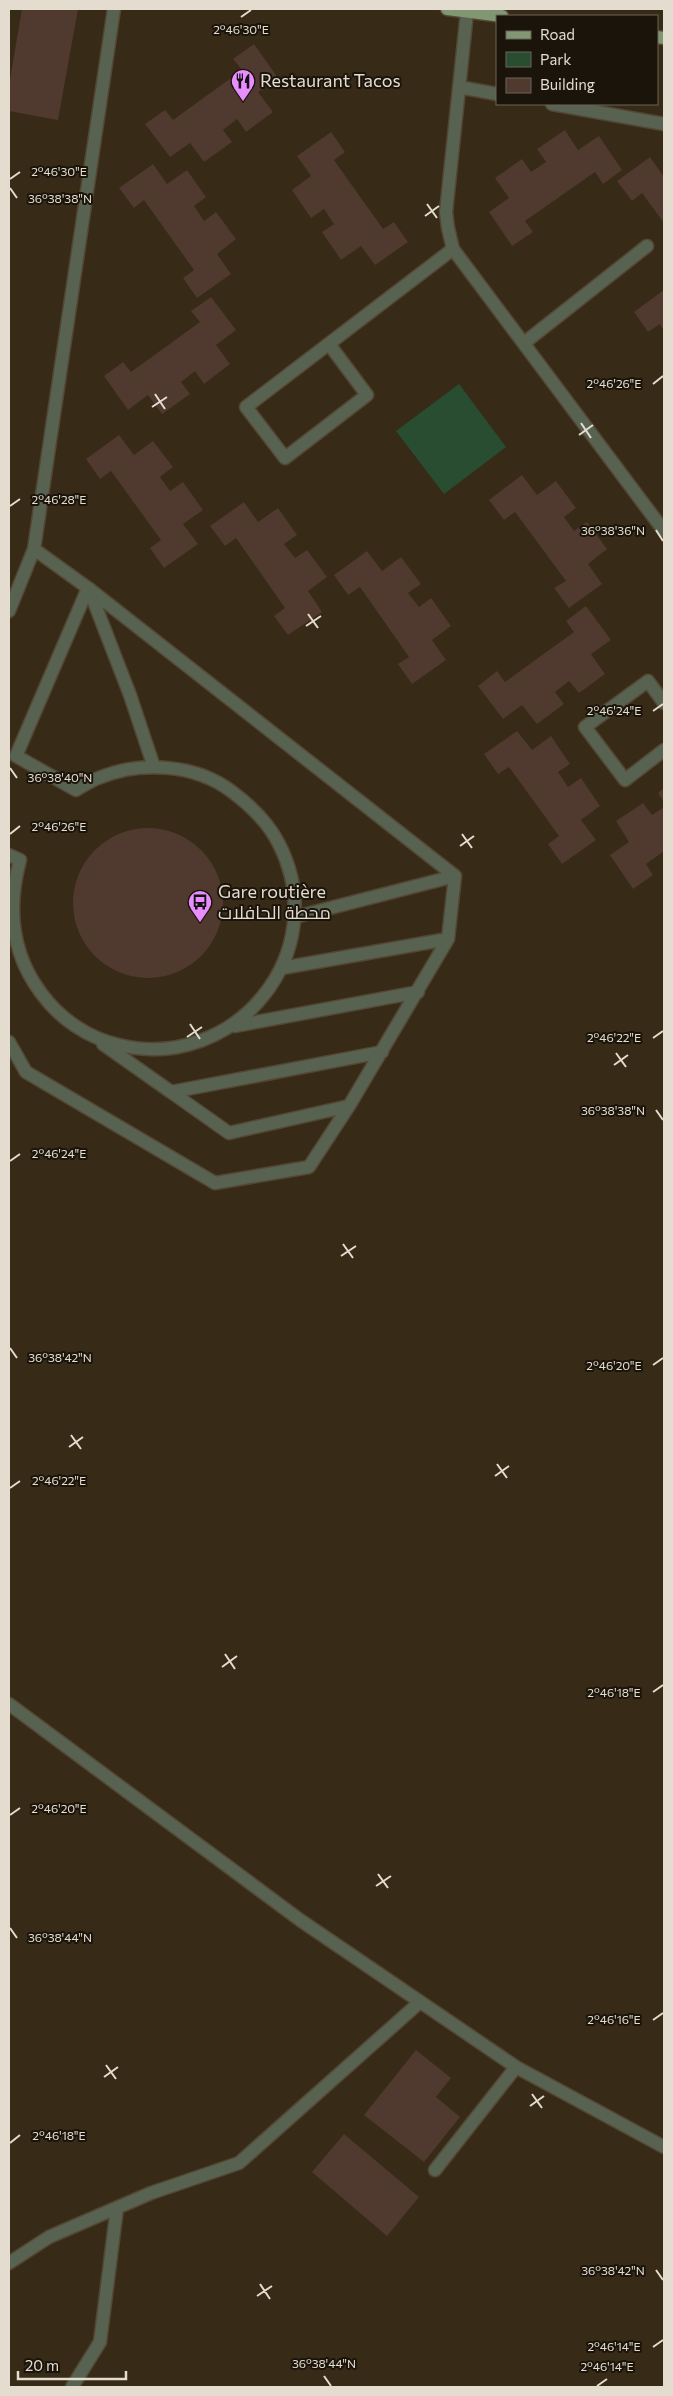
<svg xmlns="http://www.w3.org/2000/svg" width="673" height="2396" viewBox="0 0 673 2396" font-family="Commissioner,Cairo,sans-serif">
	<rect width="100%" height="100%" fill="#372a16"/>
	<!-- green -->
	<path fill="#294d30" d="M459,384L506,447L444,494L396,431Z"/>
	<!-- building -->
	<path fill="#50392e" d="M22,9H78L58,120L9,111V85Z
		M254,44L278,78L258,92L273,112L246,132L237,119L223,130L232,142L204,162L190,143L170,157L145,124L165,110L173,120L242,70L233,59Z
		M565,130L578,150L599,136L622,170L603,184L595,172L525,221L533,232L512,246L489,212L509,198L495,178L522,159L531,172L546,162L537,149Z
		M331,132L345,152L334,160L383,229L394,222L408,242L375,265L361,246L341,260L322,232L334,224L324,209L311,218L292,190L311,176L297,156Z
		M650,157L664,177V223L642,193L632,201L617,181Z
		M153,164L167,184L187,170L206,197L194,206L204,221L216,212L236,239L217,254L231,274L197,298L183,278L194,270L144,200L134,208L119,188Z
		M664,290V331L660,324L648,332L634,312Z
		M211,297L236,330L216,345L230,364L204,384L195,371L181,382L190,394L162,414L148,395L128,410L104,376L123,362L131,372L200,322L191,311Z
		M119,435L134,455L153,441L173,467L160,477L170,491L183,482L203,510L183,524L198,544L164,568L150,548L161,540L111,471L100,479L86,459Z
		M522,475L537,495L556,481L576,508L564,517L574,531L587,522L607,549L588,564L602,584L569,608L554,588L566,581L515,512L504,520L489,500Z
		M244,502L258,522L278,508L297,535L284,544L295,558L307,550L327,577L308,591L322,612L288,635L274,616L285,608L236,538L225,546L210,526Z
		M367,551L382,571L401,557L421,584L408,593L419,607L431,598L451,626L432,640L446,660L412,684L398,664L409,657L360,587L348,595L334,575Z
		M586,606L611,640L591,654L605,674L579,693L569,681L555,692L564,704L537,724L522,705L503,719L478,686L497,671L505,682L574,632L566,621Z
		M517,731L532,750L551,736L570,764L558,772L568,787L581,778L600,806L581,820L596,840L562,864L548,844L559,836L509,767L498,774L484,754Z
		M664,788V802L658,793Z
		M643,803L652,815L664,807V851L646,864L653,875L633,889L610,855L629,842L616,821Z
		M73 903a75 75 0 1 1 150 0a75 75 0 1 1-150 0Z
		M416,2050L451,2078L436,2097L460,2117L424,2162L364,2115Z
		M344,2134L419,2197L387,2236L312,2172Z"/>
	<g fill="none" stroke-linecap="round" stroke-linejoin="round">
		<!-- minor casing -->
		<g stroke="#534634" stroke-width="15">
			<path id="minor" d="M467,12L446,212L448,228L453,249L664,531
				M459,87L497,94
				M552,104L664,124
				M524,343L647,246
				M329,344L367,395L285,458L246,407L453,249
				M89,589L130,695L154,767
				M9,611L34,549L114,9
				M664,703L648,681L585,727L625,780L664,750
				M9,855L20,860C7,908 11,953 41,993C60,1019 88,1038 119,1045C236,1073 334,952 279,844C268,822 250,805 231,791C195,764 141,761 101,777C92,780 84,785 76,790L16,756L88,588
				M295,917L455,876
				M282,968L448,939
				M235,1026L418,992
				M9,1042L26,1072L215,1183L309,1167L349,1106L448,939L455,876L88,588L34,549
				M103,1044L171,1092L382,1052
				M171,1092L229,1133L349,1106
				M9,1704L300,1920L516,2067L664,2147
				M435,2170L516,2067
				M9,2263L49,2237L151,2193L239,2163L420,2002
				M72,2387L100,2342L117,2208"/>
		</g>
		<!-- major casing -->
		<g stroke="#534634" stroke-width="15">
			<path id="major" d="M447,9L502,16
				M657,37L664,38"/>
		</g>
		<!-- minor -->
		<use href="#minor" stroke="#586250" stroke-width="12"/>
		<!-- major -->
		<use href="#major" stroke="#819672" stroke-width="12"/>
	</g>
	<!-- ticks -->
	<path fill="none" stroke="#e4dccf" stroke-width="2" d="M241,17L251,10M10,179L20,172M10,188L17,198M427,204L437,218M425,216L439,206M653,384L663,376M155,394L165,409M152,407L167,397M581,423L591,438M579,435L593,425M10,506L20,499M656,530L663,541M308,614L318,628M306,626L321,616M653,711L663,704M10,768L17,778M10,834L20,826M462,834L472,848M460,846L474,836M190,1024L200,1039M187,1037L202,1027M653,1038L663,1031M616,1053L626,1067M614,1065L628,1055M656,1110L663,1120M10,1161L20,1154M343,1244L353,1258M341,1256L356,1246M10,1348L17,1358M653,1365L663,1358M71,1435L81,1449M69,1447L83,1437M497,1464L507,1478M495,1476L509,1466M10,1488L20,1481M225,1654L235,1669M222,1667L237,1656M653,1692L663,1685M10,1815L20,1808M378,1874L388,1888M376,1886L391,1876M10,1928L17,1938M653,2020L663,2013M106,2065L116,2079M104,2077L118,2067M532,2094L542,2108M530,2106L544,2096M10,2143L20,2135M656,2270L663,2280M260,2284L270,2299M257,2296L272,2286M653,2347L663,2340M324,2376L331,2386M597,2386L607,2379"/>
	<!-- icons -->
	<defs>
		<g id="restaurant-pin" transform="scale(1.25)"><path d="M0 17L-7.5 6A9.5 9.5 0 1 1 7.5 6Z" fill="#e98dfe" stroke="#1a140b"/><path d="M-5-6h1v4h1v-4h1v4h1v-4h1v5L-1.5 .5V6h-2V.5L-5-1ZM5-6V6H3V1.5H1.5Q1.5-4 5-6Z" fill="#111"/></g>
		<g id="bus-pin" transform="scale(1.25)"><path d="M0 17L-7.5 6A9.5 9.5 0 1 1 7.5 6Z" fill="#e98dfe" stroke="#1a140b"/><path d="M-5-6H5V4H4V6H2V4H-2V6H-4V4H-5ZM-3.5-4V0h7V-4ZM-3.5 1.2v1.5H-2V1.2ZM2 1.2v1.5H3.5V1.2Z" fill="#111"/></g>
	</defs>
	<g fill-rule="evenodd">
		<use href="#restaurant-pin" x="243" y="81"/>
		<use href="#bus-pin" x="200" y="902"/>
	</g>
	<g text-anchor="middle" stroke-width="4" stroke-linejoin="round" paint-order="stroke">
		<!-- poi labels -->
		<g font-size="18" fill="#e4dccf" stroke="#1a140b" text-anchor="start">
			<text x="260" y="87">Restaurant Tacos</text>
			<text x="218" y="898">Gare routière<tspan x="218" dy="21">محطة الحافلات</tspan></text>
		</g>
	</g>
	<g font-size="12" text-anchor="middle" fill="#e4dccf" stroke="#1a140b" stroke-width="4" stroke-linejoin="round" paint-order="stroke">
		<text x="241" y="34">2°46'30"E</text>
		<text x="59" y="176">2°46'30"E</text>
		<text x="60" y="203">36°38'38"N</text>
		<text x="614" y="388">2°46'26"E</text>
		<text x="59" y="504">2°46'28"E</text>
		<text x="613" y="535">36°38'36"N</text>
		<text x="614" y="715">2°46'24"E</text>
		<text x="60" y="782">36°38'40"N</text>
		<text x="59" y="831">2°46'26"E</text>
		<text x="614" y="1042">2°46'22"E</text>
		<text x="613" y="1115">36°38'38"N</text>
		<text x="59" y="1158">2°46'24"E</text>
		<text x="60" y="1362">36°38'42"N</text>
		<text x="614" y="1370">2°46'20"E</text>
		<text x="59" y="1485">2°46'22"E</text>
		<text x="614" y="1697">2°46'18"E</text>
		<text x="59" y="1813">2°46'20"E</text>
		<text x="60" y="1942">36°38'44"N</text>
		<text x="614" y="2024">2°46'16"E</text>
		<text x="59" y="2140">2°46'18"E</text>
		<text x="613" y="2275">36°38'42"N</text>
		<text x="614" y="2351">2°46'14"E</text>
		<text x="324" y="2368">36°38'44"N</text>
		<text x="607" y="2371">2°46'14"E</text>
	</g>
	<!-- border -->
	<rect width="673" height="2396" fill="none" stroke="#e4dccf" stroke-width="20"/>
	<!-- legend -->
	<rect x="496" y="15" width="162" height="90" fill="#1a140b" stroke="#6b6459"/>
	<rect x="506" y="31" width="25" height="8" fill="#819672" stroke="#6b6459"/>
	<text x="540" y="40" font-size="15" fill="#e4dccf">Road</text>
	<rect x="506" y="52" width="25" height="15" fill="#294d30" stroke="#6b6459"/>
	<text x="540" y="65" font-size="15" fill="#e4dccf">Park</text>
	<rect x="506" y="78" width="25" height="15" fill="#50392e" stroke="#6b6459"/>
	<text x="540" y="90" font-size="15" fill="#e4dccf">Building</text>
	<!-- scale -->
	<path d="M18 2371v8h108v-8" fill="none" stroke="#e4dccf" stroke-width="2.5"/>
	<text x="25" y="2371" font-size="15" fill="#e4dccf" stroke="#1a140b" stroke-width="4" paint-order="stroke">20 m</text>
</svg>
